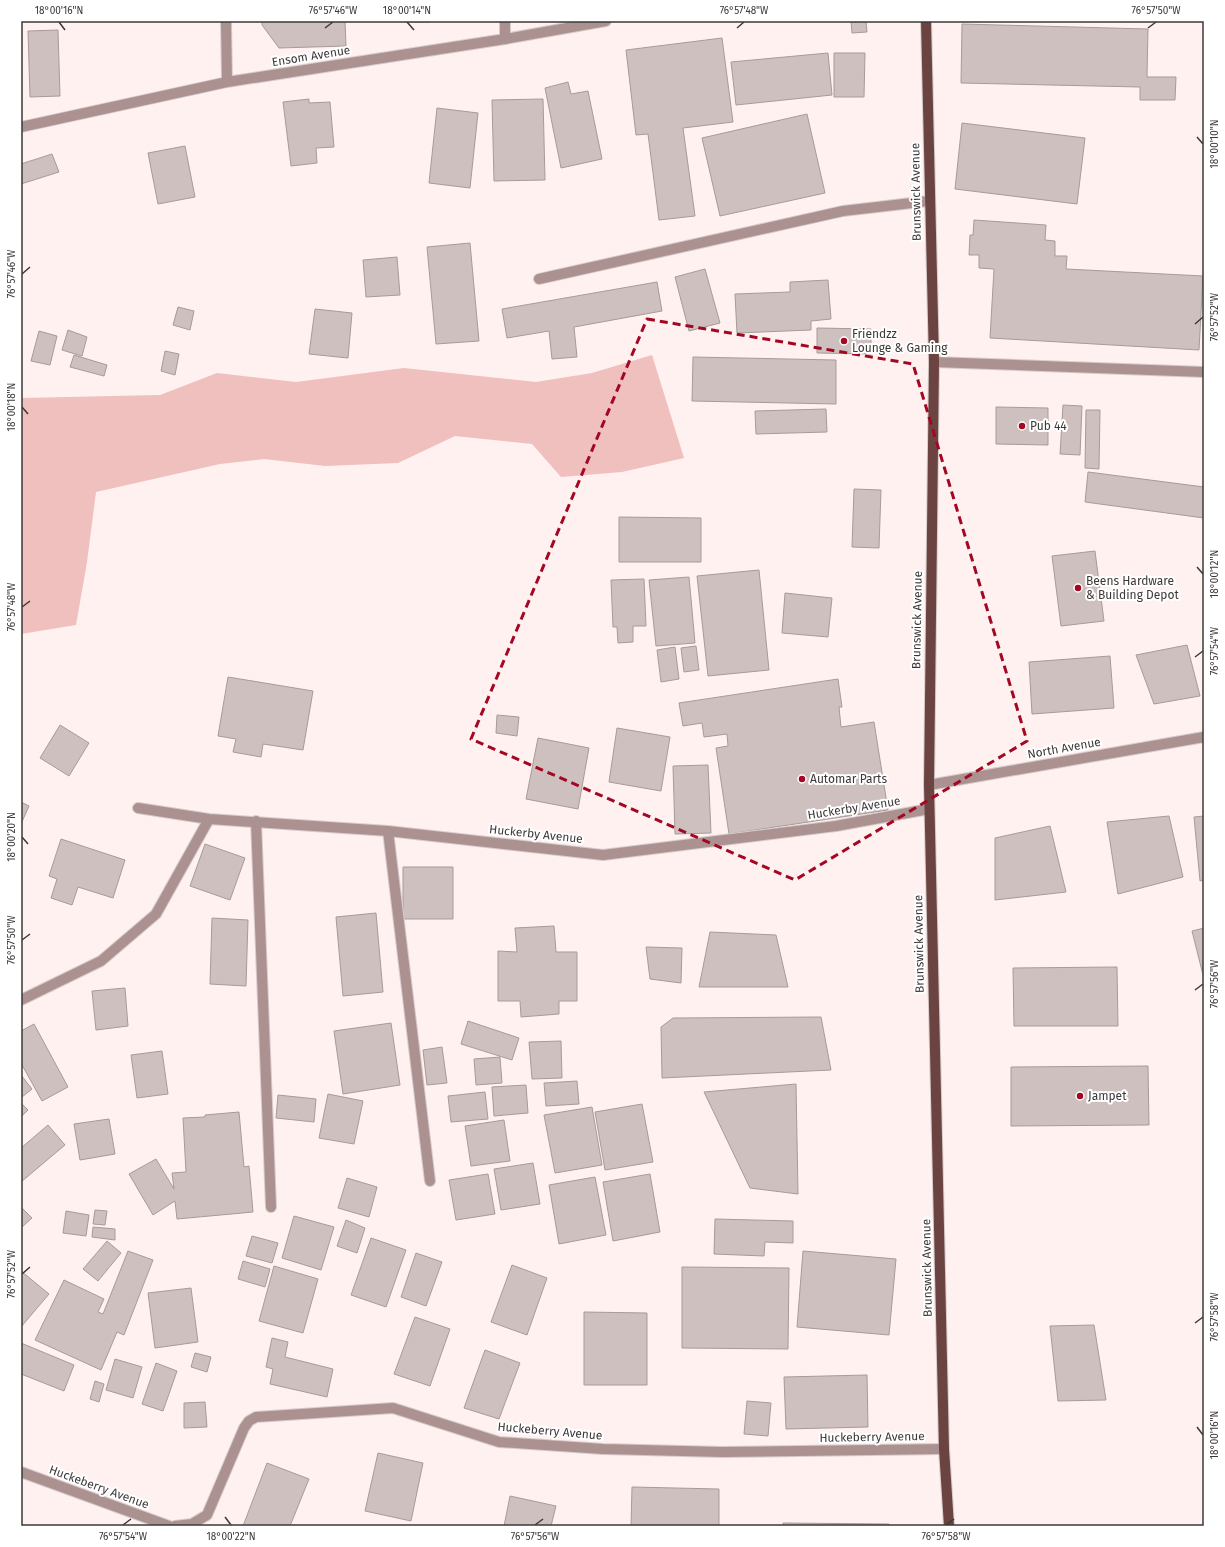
<svg xmlns="http://www.w3.org/2000/svg" width="1225" height="1547" viewBox="0 0 1225 1547" font-family="'Fira Sans',sans-serif">
	<rect width="100%" height="100%" fill="#fef1f0"/>
	<!-- green -->
	<path fill="#efc0bd" d="M652,355L684,458L622,472L561,477L532,444L455,436L398,463L325,466L264,459L220,464L96,492L87,562L76,625L21,634V398L160,395L217,373L296,382L404,368L536,382L592,373Z"/>
	<!-- building -->
	<path fill="#cdc0bf" stroke="#a79b9a" d="M262,21H345L346,46L279,48L262,25Z
		M405,21H430V22H405Z
		M851,21H866L867,32L852,33Z
		M962,24L1148,29L1147,77H1176L1175,100H1140V87L961,83Z
		M58,30L60,96L30,97L28,31Z
		M722,38L733,122L683,128L695,216L659,220L648,134L636,135L626,50Z
		M828,53L832,95L736,105L731,62Z
		M834,53H865L864,97H834Z
		M568,82L571,94L588,91L602,159L561,168L545,88Z
		M309,99V103L330,102L334,147L316,148L317,163L291,166L283,102Z
		M543,99L545,180L494,181L492,100Z
		M437,108L478,113L470,188L429,183Z
		M807,114L825,193L720,216L702,138Z
		M962,123L1085,138L1077,204L955,189Z
		M185,146L195,197L158,204L148,153Z
		M52,154L59,172L21,184V164Z
		M974,220L1046,225L1045,240L1055,241V256H1067L1066,269L1203,276L1199,350L990,338L994,269L979,268V255H969L970,235H973Z
		M470,243L479,341L436,344L427,247Z
		M397,257L400,295L366,297L363,260Z
		M705,269L720,323L689,331L675,277Z
		M828,280L831,319L811,321V330L737,333L735,294L790,292V282Z
		M657,282L662,311L574,327L577,357L552,359L549,331L507,338L502,309Z
		M178,307L194,311L190,330L173,325Z
		M315,309L352,313L348,358L309,354Z
		M817,328L871,329V354L817,353Z
		M68,330L87,337L82,356L62,350Z
		M39,331L57,336L50,365L31,361Z
		M165,351L179,354L175,375L161,371Z
		M74,355L107,365L104,376L70,367Z
		M693,357L836,360V404L692,401Z
		M1063,405L1082,406L1080,455L1060,454Z
		M996,407L1048,408V445L996,444Z
		M826,409L827,432L756,434L755,411Z
		M1086,410H1100L1099,469L1085,468Z
		M1088,472L1204,487V518L1085,502Z
		M854,489L881,490L879,548L852,547Z
		M619,517L701,518V562H619Z
		M1095,551L1104,621L1061,626L1052,556Z
		M759,570L769,670L708,676L697,576Z
		M689,577L695,643L656,646L649,580Z
		M644,579L646,626H633V642L618,643L617,627H613L611,580Z
		M785,593L832,598L828,637L782,633Z
		M1187,645L1200,696L1154,704L1136,655Z
		M696,646L699,670L684,672L681,648Z
		M675,647L679,679L661,682L657,650Z
		M1110,656L1114,708L1032,714L1029,662Z
		M228,677L313,691L303,750L263,744L261,757L233,752L236,739L218,736Z
		M838,679L842,707H839L841,727L874,722L888,810L729,834L716,748L728,746L727,734L704,737L702,723L683,726L679,703Z
		M497,715L519,717L517,736L496,733Z
		M60,725L89,743L69,776L40,758Z
		M617,728L670,737L661,791L609,782Z
		M538,738L589,748L578,809L526,799Z
		M708,765L711,833L675,834L673,766Z
		M21,802L29,806L21,824Z
		M1169,816L1183,877L1118,894L1107,822Z
		M1204,816V880L1200,881L1194,817Z
		M1050,826L1066,892L995,900V838Z
		M61,839L125,860L113,898L78,887L72,905L51,898L57,879L49,876Z
		M205,844L245,858L230,900L190,886Z
		M403,867H453V919H403Z
		M376,913L383,992L343,996L336,917Z
		M212,918L248,920L246,986L210,984Z
		M554,926L556,952H577V1001H559V1014L521,1017L520,1001H498V951L517,952L515,928Z
		M1204,928V979L1192,931Z
		M710,932L776,935L788,987H699Z
		M646,947L682,948L681,983L650,979Z
		M1117,967L1118,1026H1014L1013,968Z
		M125,988L128,1026L96,1030L92,991Z
		M821,1017L831,1070L662,1078L661,1027L673,1018Z
		M468,1021L519,1038L512,1060L461,1044Z
		M391,1023L400,1085L343,1094L334,1031Z
		M34,1024L68,1087L42,1101L21,1063V1031Z
		M561,1041L562,1078L532,1079L529,1042Z
		M442,1047L447,1083L427,1085L423,1050Z
		M162,1051L168,1094L137,1098L131,1055Z
		M500,1057L502,1083L476,1085L474,1059Z
		M1148,1066L1149,1125L1011,1126V1067Z
		M21,1075L32,1089L22,1097L21,1096Z
		M577,1081L579,1104L546,1106L544,1083Z
		M796,1084L798,1194L750,1188L704,1092Z
		M526,1085L528,1113L494,1116L492,1087Z
		M485,1092L488,1119L451,1122L448,1096Z
		M328,1094L363,1101L354,1144L319,1138Z
		M278,1095L316,1099L314,1122L276,1118Z
		M21,1103L28,1110L21,1117Z
		M642,1104L653,1162L605,1170L595,1112Z
		M592,1107L602,1165L555,1173L544,1115Z
		M239,1112L244,1167L249,1166L253,1212L177,1219L175,1201L153,1215L129,1174L156,1159L174,1189L172,1173L186,1172L183,1118L205,1117V1115Z
		M109,1119L115,1154L80,1160L74,1124Z
		M504,1120L510,1161L471,1166L465,1126Z
		M48,1125L65,1145L21,1182V1148Z
		M533,1163L540,1204L501,1210L494,1169Z
		M488,1174L495,1214L456,1220L449,1180Z
		M650,1174L660,1232L613,1241L603,1182Z
		M595,1177L606,1235L559,1244L549,1185Z
		M347,1178L377,1187L369,1217L338,1208Z
		M21,1207L32,1218L21,1228Z
		M95,1210L107,1211L105,1225L93,1224Z
		M66,1211L89,1215L86,1236L63,1233Z
		M294,1216L334,1227L321,1270L282,1258Z
		M715,1219L793,1221V1243L765,1242L764,1256L714,1254Z
		M346,1220L365,1228L357,1253L337,1246Z
		M93,1227L115,1229V1240L92,1237Z
		M252,1236L278,1243L272,1263L246,1256Z
		M371,1238L406,1250L386,1307L351,1295Z
		M107,1241L121,1253L98,1281L83,1269Z
		M128,1251L153,1260L124,1335L117,1332L101,1370L35,1340L64,1280L104,1299L98,1312L103,1314Z
		M803,1251L896,1259L889,1335L797,1327Z
		M416,1253L442,1262L426,1306L401,1297Z
		M243,1261L270,1269L265,1287L238,1279Z
		M512,1265L547,1278L527,1335L491,1322Z
		M274,1266L318,1279L303,1333L259,1321Z
		M682,1267L789,1268L788,1349L682,1348Z
		M21,1271L49,1294L21,1327Z
		M191,1288L198,1342L155,1348L148,1293Z
		M584,1312L647,1313V1385H584Z
		M415,1317L450,1329L430,1386L394,1374Z
		M1094,1325L1106,1400L1058,1401L1050,1326Z
		M272,1338L288,1342L285,1357L333,1369L327,1397L270,1384L273,1369L266,1367Z
		M21,1343L74,1365L64,1391L21,1374Z
		M485,1350L520,1363L499,1419L464,1408Z
		M195,1353L211,1357L207,1372L191,1367Z
		M115,1359L142,1367L133,1398L106,1390Z
		M156,1363L177,1371L163,1411L142,1404Z
		M867,1375L868,1427L786,1429L784,1377Z
		M95,1381L104,1384L99,1402L90,1399Z
		M747,1401L771,1403L768,1436L744,1434Z
		M205,1402L207,1427L184,1428V1403Z
		M378,1453L423,1463L411,1521L365,1511Z
		M267,1463L309,1479L290,1526H243Z
		M632,1487L719,1489V1526H631Z
		M510,1496L556,1506L551,1526H504Z
		M783,1523L889,1524V1526H783Z"/>
	<g fill="none" stroke-linecap="round" stroke-linejoin="round">
		<!-- minor casing -->
		<g stroke="#d7cccb" stroke-width="12">
			<path id="minor" d="M226,21L227,82
				M505,21V39
				M21,127L227,82L505,39L606,21
				M539,279L843,211L929,201
				M934,362L1204,372
				M929,785L1204,737
				M138,808L209,819L388,831L603,855L836,826L929,809
				M256,821L271,1207
				M388,831L430,1181
				M21,1000L101,961L156,914L209,819
				M21,1472L169,1526
				M175,1526L192,1524L207,1515L244,1428L249,1421L256,1417L393,1408L499,1442L603,1449L722,1452L944,1449"/>
		</g>
		<!-- major casing -->
		<g stroke="#d7cccb" stroke-width="12">
			<path id="major" d="M926,21L934,362L929,785L944,1449L949,1526"/>
		</g>
		<!-- minor -->
		<use href="#minor" stroke="#ab9290" stroke-width="10"/>
		<!-- major -->
		<use href="#major" stroke="#6b4341" stroke-width="10"/>
	</g>
	<!-- marked area -->
	<path fill="none" stroke="#a30723" stroke-width="3" stroke-dasharray="8 5" stroke-linejoin="round" d="M647,319L913,364L1027,741L795,880L471,739Z"/>
	<!-- ticks -->
	<path fill="none" stroke="#3d3838" stroke-width="1.5" d="M59,22L65,30M407,22L414,30M325,28L333,22M737,28L744,22M1148,28L1156,22M1197,137L1203,144M22,274L30,267M1195,324L1203,317M22,407L28,414M1197,567L1203,574M22,607L30,601M1195,657L1203,651M22,837L28,844M22,940L30,934M1195,990L1203,984M22,1274L30,1267M1195,1323L1203,1317M1197,1427L1203,1435M225,1517L231,1525M123,1525L131,1519M535,1525L543,1519M946,1525L954,1519"/>
	<!-- markers -->
	<g fill="#a30723" stroke="#fff" stroke-width="1.5">
		<circle cx="844" cy="341" r="4"/>
		<circle cx="1022" cy="426" r="4"/>
		<circle cx="1078" cy="588" r="4"/>
		<circle cx="802" cy="779" r="4"/>
		<circle cx="1080" cy="1096" r="4"/>
	</g>
	<g text-anchor="middle" stroke-width="4" stroke-linejoin="round" paint-order="stroke">
		<!-- street labels -->
		<g font-size="12" fill="#3d3838" stroke="#fff">
			<text transform="translate(311 56) rotate(-9)" y="4">Ensom Avenue</text>
			<text transform="translate(916 192) rotate(-91)" y="4">Brunswick Avenue</text>
			<text transform="translate(917 620) rotate(-89)" y="4">Brunswick Avenue</text>
			<text transform="translate(1064 748) rotate(-10)" y="4">North Avenue</text>
			<text transform="translate(854 808) rotate(-9)" y="4">Huckerby Avenue</text>
			<text transform="translate(536 834) rotate(6)" y="4">Huckerby Avenue</text>
			<text transform="translate(919 944) rotate(-91)" y="4">Brunswick Avenue</text>
			<text transform="translate(927 1268) rotate(-91)" y="4">Brunswick Avenue</text>
			<text transform="translate(550 1431) rotate(5)" y="4">Huckeberry Avenue</text>
			<text transform="translate(872 1437) rotate(-1)" y="4">Huckeberry Avenue</text>
			<text transform="translate(99 1487) rotate(20)" y="4">Huckeberry Avenue</text>
		</g>
		<!-- poi labels -->
		<g font-size="12" fill="#3d3838" stroke="#fff" text-anchor="start">
			<text x="852" y="338">Friendzz<tspan x="852" dy="14">Lounge &amp; Gaming</tspan></text>
			<text x="1030" y="430">Pub 44</text>
			<text x="1086" y="585">Beens Hardware<tspan x="1086" dy="14">&amp; Building Depot</tspan></text>
			<text x="810" y="783">Automar Parts</text>
			<text x="1088" y="1100">Jampet</text>
		</g>
	</g>
	<!-- border -->
	<rect width="1225" height="1547" fill="none" stroke="#ffffff" stroke-width="44"/>
	<rect x="22" y="22" width="1181" height="1503" fill="none" stroke="#3d3838" stroke-width="1.5"/>
	<g font-size="10" text-anchor="middle" fill="#3d3838">
		<text x="59" y="14">18°00'16"N</text>
		<text x="333" y="14">76°57'46"W</text>
		<text x="407" y="14">18°00'14"N</text>
		<text x="744" y="14">76°57'48"W</text>
		<text x="1156" y="14">76°57'50"W</text>
		<text transform="translate(1214 144) rotate(-90)" y="4">18°00'10"N</text>
		<text transform="translate(11 274) rotate(-90)" y="4">76°57'46"W</text>
		<text transform="translate(1214 317) rotate(-90)" y="4">76°57'52"W</text>
		<text transform="translate(11 407) rotate(-90)" y="4">18°00'18"N</text>
		<text transform="translate(1214 574) rotate(-90)" y="4">18°00'12"N</text>
		<text transform="translate(11 607) rotate(-90)" y="4">76°57'48"W</text>
		<text transform="translate(1214 651) rotate(-90)" y="4">76°57'54"W</text>
		<text transform="translate(11 837) rotate(-90)" y="4">18°00'20"N</text>
		<text transform="translate(11 940) rotate(-90)" y="4">76°57'50"W</text>
		<text transform="translate(1214 984) rotate(-90)" y="4">76°57'56"W</text>
		<text transform="translate(11 1274) rotate(-90)" y="4">76°57'52"W</text>
		<text transform="translate(1214 1317) rotate(-90)" y="4">76°57'58"W</text>
		<text transform="translate(1214 1435) rotate(-90)" y="4">18°00'16"N</text>
		<text x="123" y="1540">76°57'54"W</text>
		<text x="231" y="1540">18°00'22"N</text>
		<text x="535" y="1540">76°57'56"W</text>
		<text x="946" y="1540">76°57'58"W</text>
	</g>
</svg>
